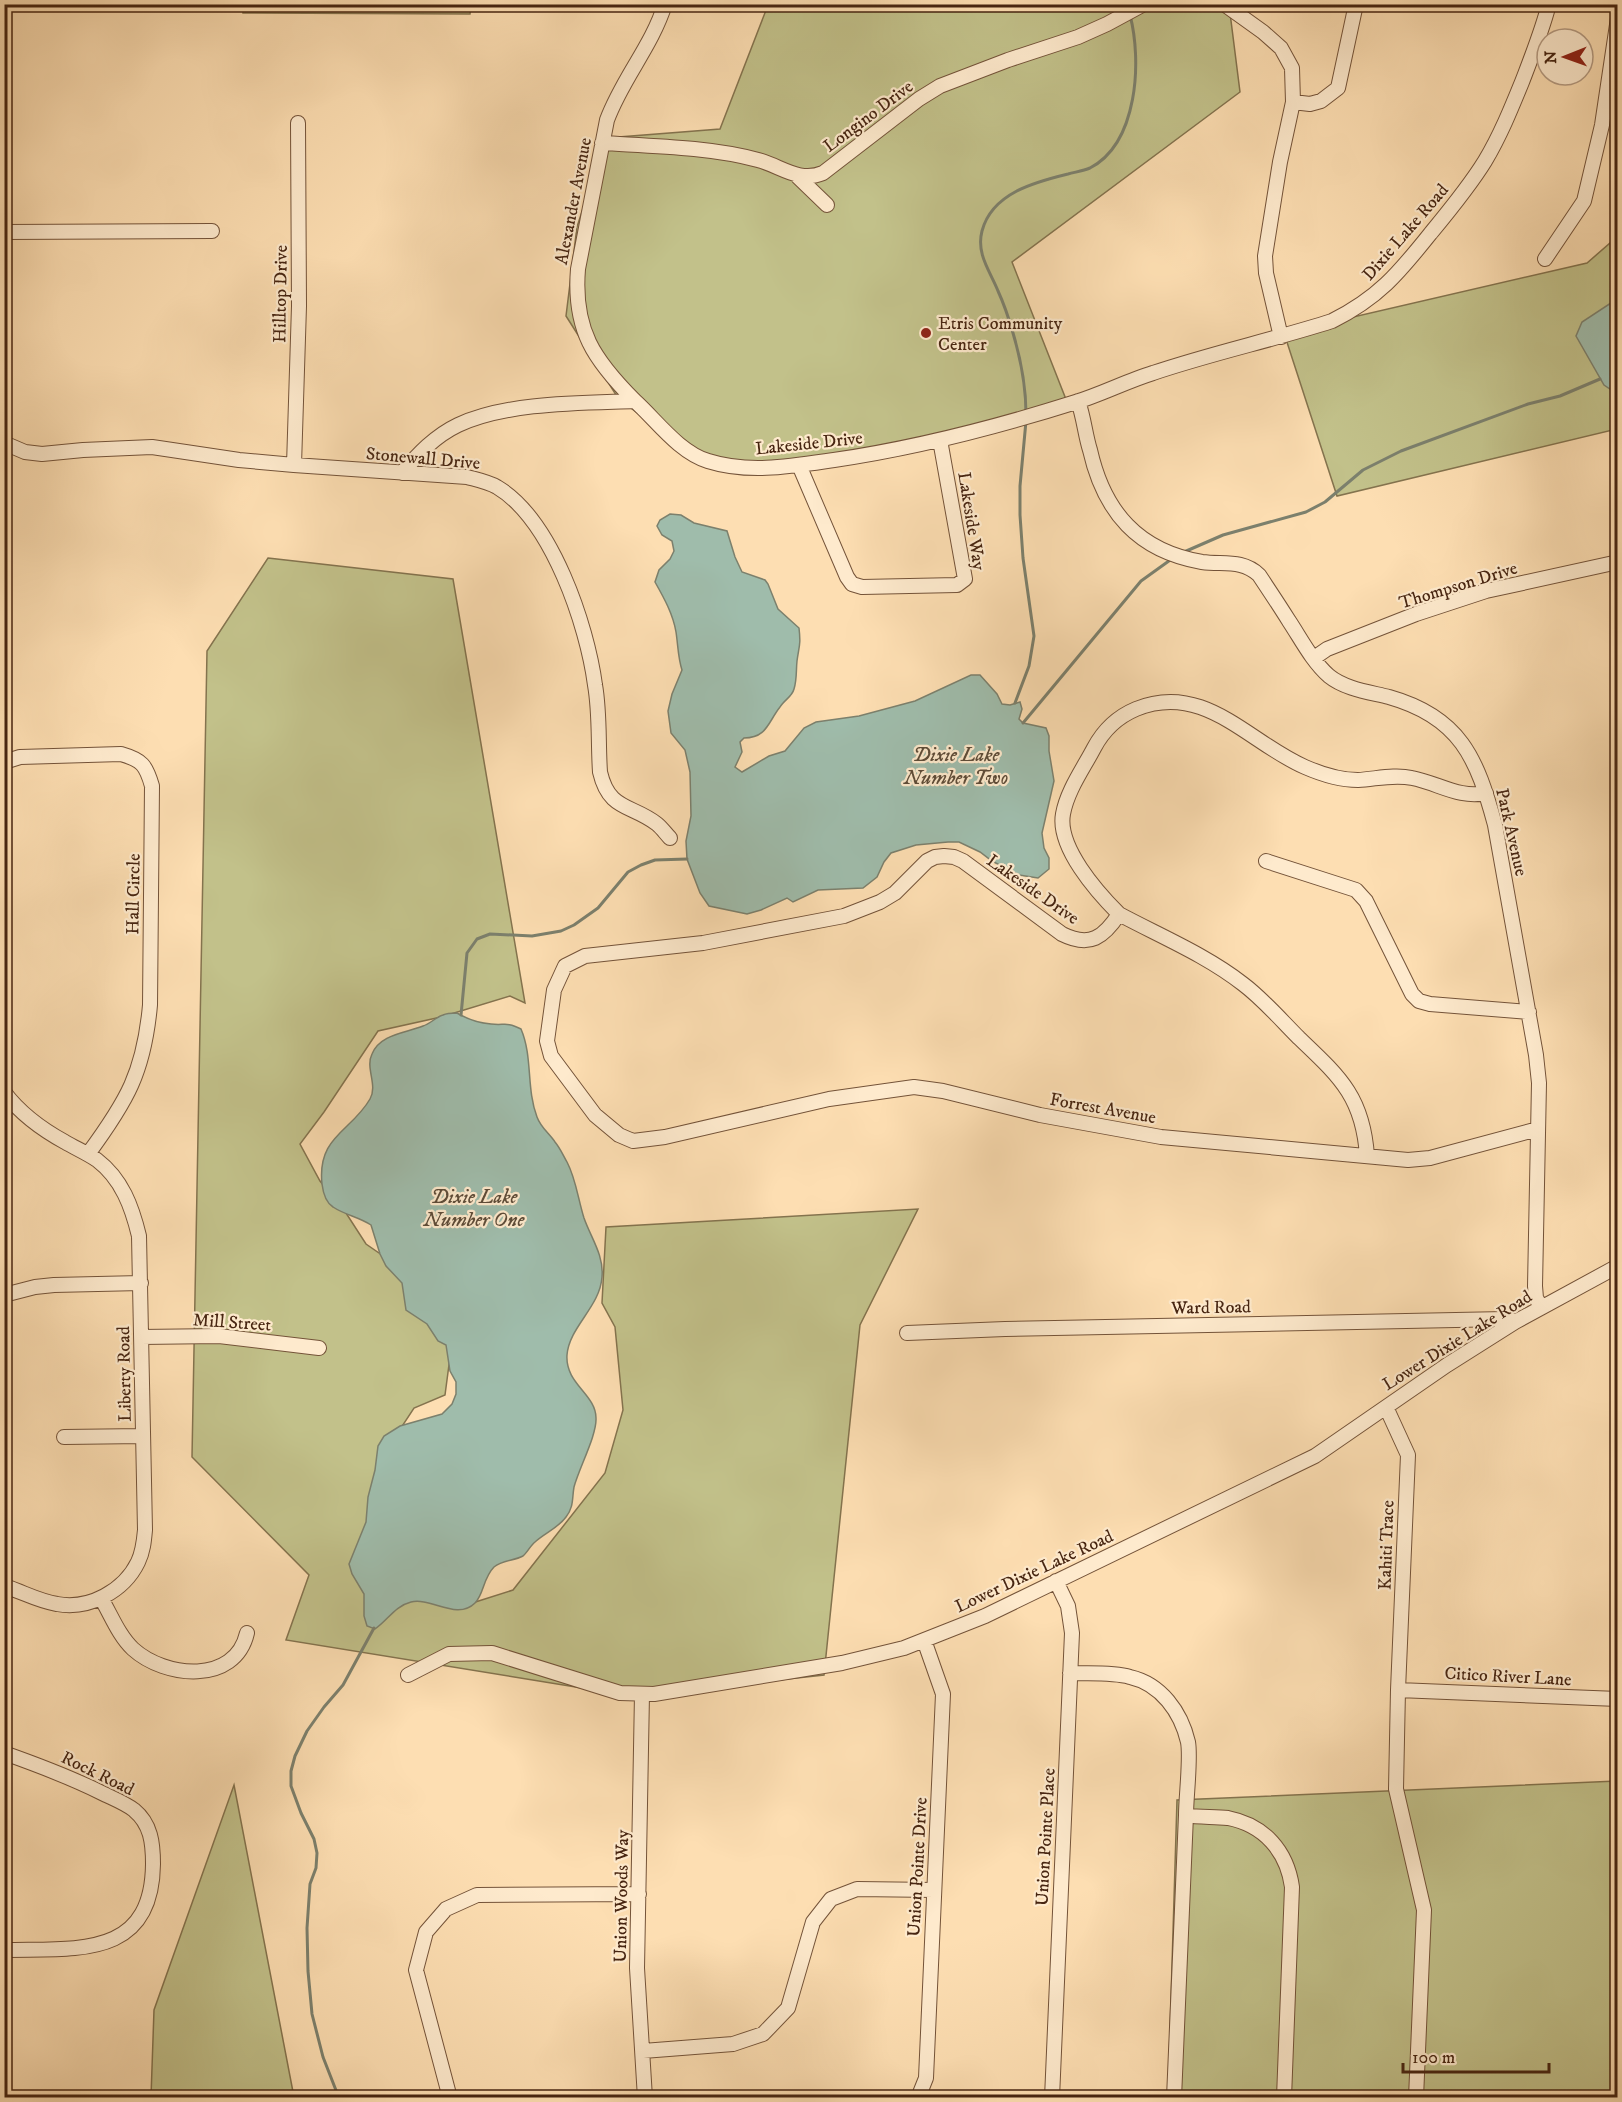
<svg xmlns="http://www.w3.org/2000/svg" width="1622" height="2102" viewBox="0 0 1622 2102" font-family="'IM FELL DW Pica',serif">
	<rect width="100%" height="100%" fill="#fddeb2"/>
	<filter id="stains"><feTurbulence type="fractalNoise" baseFrequency=".00333" numOctaves="4"/><feColorMatrix values="0 0 0 0 .2 0 0 0 0 .09 0 0 0 0 .02 0 0 0 .5 -.17"/></filter>
	<radialGradient id="worn" r=".72"><stop offset=".6" stop-color="#630" stop-opacity="0"/><stop offset="1" stop-color="#630" stop-opacity=".3"/></radialGradient>
	<!-- green -->
	<path fill="#c2c18a" stroke="#84734e" stroke-width="1.5" d="M243,5V4L471,5L470,14L243,13Z
		M768,5H1229L1240,92L1012,262L1069,407L791,470L689,453L618,398L566,316L577,227L606,138L720,129Z
		M1617,237V429L1337,496L1284,333L1587,263Z
		M268,558L453,579L525,1003L510,996L441,1017L378,1031L324,1112L300,1144L320,1181L346,1213L366,1244L392,1262L444,1325L450,1357L445,1395L414,1408L389,1446L469,1604L513,1590L605,1473L623,1410L615,1327L602,1303L606,1227L918,1209L860,1325L824,1675L631,1696L286,1640L309,1575L192,1457L207,651Z
		M1617,1781V2097L1168,2098L1177,1800Z
		M234,1785L294,2097H151L154,2010Z"/>
	<!-- water -->
	<path fill="#9fbcab" stroke="#7c806d" stroke-width="1.5" d="M1617,299L1618,390H1617L1610,389L1604,385L1576,336L1582,322Z
		M670,514L681,515L694,523L727,531L735,557L742,572L765,580L768,584L778,609L799,628C801,645 799,646 797,661C796,670 797,680 794,689C792,697 784,700 780,707C768,722 767,738 744,738L740,742L742,752L735,767L742,772L769,756L785,751L804,728L816,722L859,716L915,701L971,675H980L997,694L1002,704L1010,705L1020,702L1022,709L1019,719L1023,723L1046,728L1049,736V751L1054,781L1042,833L1044,848L1049,858V869L1038,878L1019,875L992,861L980,852L959,842H948L916,845L891,853L884,862L877,877L863,888L818,890L793,902L787,898L761,910L747,914L709,906L700,893L687,859L686,841L691,816L690,772L685,750L671,733L668,711L672,694L682,670C678,658 678,645 676,632C673,614 664,598 655,582L659,570L670,559L674,551L672,541L662,535L657,526L660,520Z
		M457,1013C467,1019 479,1023 491,1024C505,1026 505,1021 521,1029C533,1057 526,1088 537,1117C541,1128 549,1133 555,1142C560,1148 563,1155 567,1162C576,1179 578,1199 584,1218C591,1238 604,1255 602,1277C600,1307 569,1327 567,1355C565,1384 596,1394 596,1418C597,1435 579,1468 574,1487C572,1498 574,1507 566,1517C558,1528 545,1533 535,1542C530,1546 527,1553 523,1556C514,1561 502,1560 494,1567C483,1578 484,1594 475,1603C457,1621 431,1597 411,1602C395,1606 388,1620 375,1629L367,1626L364,1616V1594L352,1574L349,1564L366,1522L368,1497L375,1470L378,1446L384,1436L400,1426L442,1414L452,1404L456,1394V1382L450,1371L446,1345L438,1341L427,1324L406,1310L402,1283L386,1266L380,1254L371,1225C359,1217 345,1215 333,1207C325,1202 323,1192 322,1184C317,1136 351,1132 370,1099C378,1085 365,1068 372,1054C380,1034 406,1033 423,1026C430,1024 436,1017 443,1015C447,1013 453,1013 457,1013Z"/>
	<g fill="none" stroke-linecap="round" stroke-linejoin="round">
		<!-- stream -->
		<path stroke="#7c806d" stroke-width="3" d="M1026,414C1026,387 1021,360 1013,333C1009,319 1004,304 998,291C990,271 976,254 982,231C992,193 1035,182 1068,174C1075,172 1083,171 1090,168C1138,143 1142,61 1130,15
			M1184,552L1223,535L1306,512L1325,502L1363,470L1401,451L1528,404L1560,396L1600,379
			M1015,703L1029,666L1034,636L1023,558L1020,515V486L1026,421
			M1023,723L1141,581L1173,558
			M461,1015L467,953L477,939L490,934L532,936L561,931L574,925L598,908L628,872L641,865L655,860L687,859
			M339,2098L323,2057L312,2014L308,1971L307,1928L310,1884L316,1868L317,1853L314,1839L301,1813L291,1786V1771L295,1756L307,1731L324,1707L343,1685L374,1628"/>
		<!-- minor casing -->
		<g stroke="#745339" stroke-width="16">
			<path id="minor" d="M1224,4L1263,32L1281,48L1292,68L1293,102L1280,162L1265,256L1266,273L1281,337
				M1293,102L1310,104L1321,101L1338,88L1356,4
				M602,143C651,146 711,147 758,160C781,166 799,183 823,173L919,99L940,86L1008,60L1078,37L1107,24L1144,4
				M798,177L827,205
				M4,232L212,231
				M1545,259L1584,201L1602,125L1618,18
				M635,401C594,360 573,330 578,269L607,120C622,79 652,46 665,4
				M1078,401C1084,418 1085,434 1090,450C1104,512 1138,551 1202,562C1223,565 1242,559 1259,575C1269,590 1279,605 1289,621C1301,639 1312,661 1329,676C1345,689 1369,692 1389,697C1460,717 1477,758 1495,825L1536,1055L1539,1083L1535,1286L1536,1298L1541,1307
				M4,443L25,452L42,454L83,450L152,447L239,460L294,465L467,477C478,480 488,482 497,487C552,520 587,625 595,685C600,713 598,743 600,772C609,811 631,804 657,824C662,828 666,834 670,838
				M294,465L299,306L298,123
				M799,465L847,577L852,584L862,587L957,585L965,579L940,440
				M402,473C418,454 435,436 458,425C507,402 582,403 635,401C657,421 679,452 708,461C749,474 793,466 834,460C916,448 997,427 1076,402C1102,394 1127,381 1153,373C1212,353 1273,340 1332,321C1378,298 1398,274 1430,234C1449,211 1469,187 1485,161C1500,136 1511,109 1522,82C1532,56 1542,31 1549,4
				M1314,658L1327,649L1416,614L1486,591L1618,562
				M4,762L20,757L121,754C142,760 146,765 152,786L150,1005C144,1072 127,1101 88,1154
				M1266,861L1356,890L1366,901L1412,994L1419,1001L1430,1004L1529,1012
				M1119,914C1104,937 1090,948 1062,934L963,861L954,857L944,856L935,857L927,861L895,893L880,902L844,916L703,943L585,956L565,966L554,990L547,1041L551,1056L595,1115L619,1135L633,1141L665,1137L829,1099L914,1087L943,1091L1040,1115L1161,1137L1408,1160L1430,1158L1538,1129
				M4,1092C19,1112 43,1130 65,1142C75,1148 87,1153 97,1160C122,1179 132,1207 139,1236L145,1530C144,1541 143,1552 138,1562C124,1591 89,1610 57,1604C38,1601 23,1592 4,1586
				M1367,1156C1363,1097 1340,1077 1299,1038C1281,1020 1263,999 1243,984C1206,955 1160,936 1119,914C1097,892 1057,847 1063,814C1067,791 1083,769 1094,748C1103,731 1117,717 1136,709C1204,681 1249,743 1305,767C1321,774 1339,780 1358,780C1376,779 1394,774 1412,778C1438,783 1460,799 1486,793
				M4,1295L35,1287L54,1285L141,1283
				M907,1333L1005,1329L1505,1319L1515,1322
				M141,1337L219,1336L319,1348
				M1386,1407L1408,1455L1398,1690L1396,1789L1424,1910L1416,2098
				M64,1437L143,1436
				M101,1598C111,1615 119,1636 133,1649C165,1678 235,1685 247,1633
				M1070,1673C1089,1674 1112,1672 1130,1677C1161,1684 1181,1712 1188,1742C1191,1758 1186,1797 1186,1815C1200,1818 1214,1816 1228,1818C1264,1825 1287,1851 1292,1887L1284,2098
				M408,1675L449,1654L492,1653L620,1693L654,1694L842,1663L904,1648L985,1616L1315,1456L1447,1365L1515,1322L1618,1266
				M1398,1690L1618,1699
				M642,1694L637,1968L645,2098
				M4,1753C38,1765 70,1777 102,1793C112,1798 125,1803 134,1810C151,1824 153,1843 153,1864C152,1960 75,1948 4,1950
				M643,2051L733,2044L763,2034L788,2008L813,1922L831,1899L857,1889L934,1890
				M450,2098L416,1970L426,1932L446,1909L477,1895L639,1894
				M918,2098L926,2078L943,1694L924,1640
				M1052,2098L1072,1633L1068,1606L1056,1581
				M1174,2098L1186,1815"/>
		</g>
		<!-- minor -->
		<use href="#minor" stroke="#feeacd" stroke-width="14"/>
	</g>
	<!-- markers -->
	<circle fill="#8f2418" stroke="#feeacd" stroke-width="2" cx="926" cy="333" r="6"/>
	<g text-anchor="middle" stroke-width="4.5" stroke-linejoin="round" paint-order="stroke">
		<!-- street labels -->
		<g font-size="18" fill="#472511" stroke="#feeacd">
			<text transform="translate(868 116) rotate(-37)" y="6">Longino Drive</text>
			<text transform="translate(573 201) rotate(-79)" y="6">Alexander Avenue</text>
			<text transform="translate(1405 232) rotate(-49)" y="6">Dixie Lake Road</text>
			<text transform="translate(280 294) rotate(-89)" y="6">Hilltop Drive</text>
			<text transform="translate(809 443) rotate(-6)" y="6">Lakeside Drive</text>
			<text transform="translate(423 458) rotate(5)" y="6">Stonewall Drive</text>
			<text transform="translate(972 521) rotate(81)" y="6">Lakeside Way</text>
			<text transform="translate(1458 585) rotate(-17)" y="6">Thompson Drive</text>
			<text transform="translate(1512 832) rotate(77)" y="6">Park Avenue</text>
			<text transform="translate(1033 889) rotate(35)" y="6">Lakeside Drive</text>
			<text transform="translate(133 894) rotate(-89)" y="6">Hall Circle</text>
			<text transform="translate(1103 1108) rotate(10)" y="6">Forrest Avenue</text>
			<text transform="translate(1211 1307) rotate(-1)" y="6">Ward Road</text>
			<text transform="translate(232 1322) rotate(4)" y="6">Mill Street</text>
			<text transform="translate(1457 1340) rotate(-32)" y="6">Lower Dixie Lake Road</text>
			<text transform="translate(124 1374) rotate(-91)" y="6">Liberty Road</text>
			<text transform="translate(1386 1545) rotate(-88)" y="6">Kahiti Trace</text>
			<text transform="translate(1034 1571) rotate(-25)" y="6">Lower Dixie Lake Road</text>
			<text transform="translate(1508 1676) rotate(3)" y="6">Citico River Lane</text>
			<text transform="translate(98 1773) rotate(26)" y="6">Rock Road</text>
			<text transform="translate(1045 1837) rotate(-87)" y="6">Union Pointe Place</text>
			<text transform="translate(917 1867) rotate(-87)" y="6">Union Pointe Drive</text>
			<text transform="translate(621 1896) rotate(-89)" y="6">Union Woods Way</text>
		</g>
		<!-- poi labels -->
		<g font-size="18" fill="#472511" stroke="#feeacd" text-anchor="start">
			<text x="938" y="329">Etris Community<tspan x="938" dy="21">Center</tspan></text>
		</g>
		<!-- water labels -->
		<g font-size="20" font-style="italic" fill="#5d4b38" stroke="#feeacd">
			<text x="956" y="761">Dixie Lake<tspan x="956" dy="23">Number Two</tspan></text>
			<text x="474" y="1203">Dixie Lake<tspan x="474" dy="23">Number One</tspan></text>
		</g>
	</g>
	<!-- margin -->
	<rect width="1622" height="2102" fill="none" stroke="#fddeb2" stroke-width="24"/>
	<rect x="6" y="6" width="1610" height="2090" fill="none" stroke="#472511" stroke-width="3"/>
	<rect x="12" y="12" width="1598" height="2078" fill="none" stroke="#472511" stroke-width="1.5"/>
	<!-- north arrow -->
	<g transform="translate(1565 57) rotate(269)"><circle r="28" fill="#feeacd" stroke="#b59b82" stroke-width="1.5"/>
	<path d="M0-4.5L10 22L0 15L-10 22Z" fill="#8f2418"/>
	<text y="-9" font-size="16" font-weight="bold" text-anchor="middle" fill="#472511">N</text>
	</g>
	<!-- scale -->
	<path d="M1403 2063v9h146v-9" fill="none" stroke="#472511" stroke-width="3"/>
	<text x="1412" y="2063" font-size="18" fill="#472511" stroke="#feeacd" stroke-width="4.5" paint-order="stroke">100 m</text>
	<rect width="100%" height="100%" filter="url(#stains)"/>
	<rect width="100%" height="100%" fill="url(#worn)"/>
</svg>
